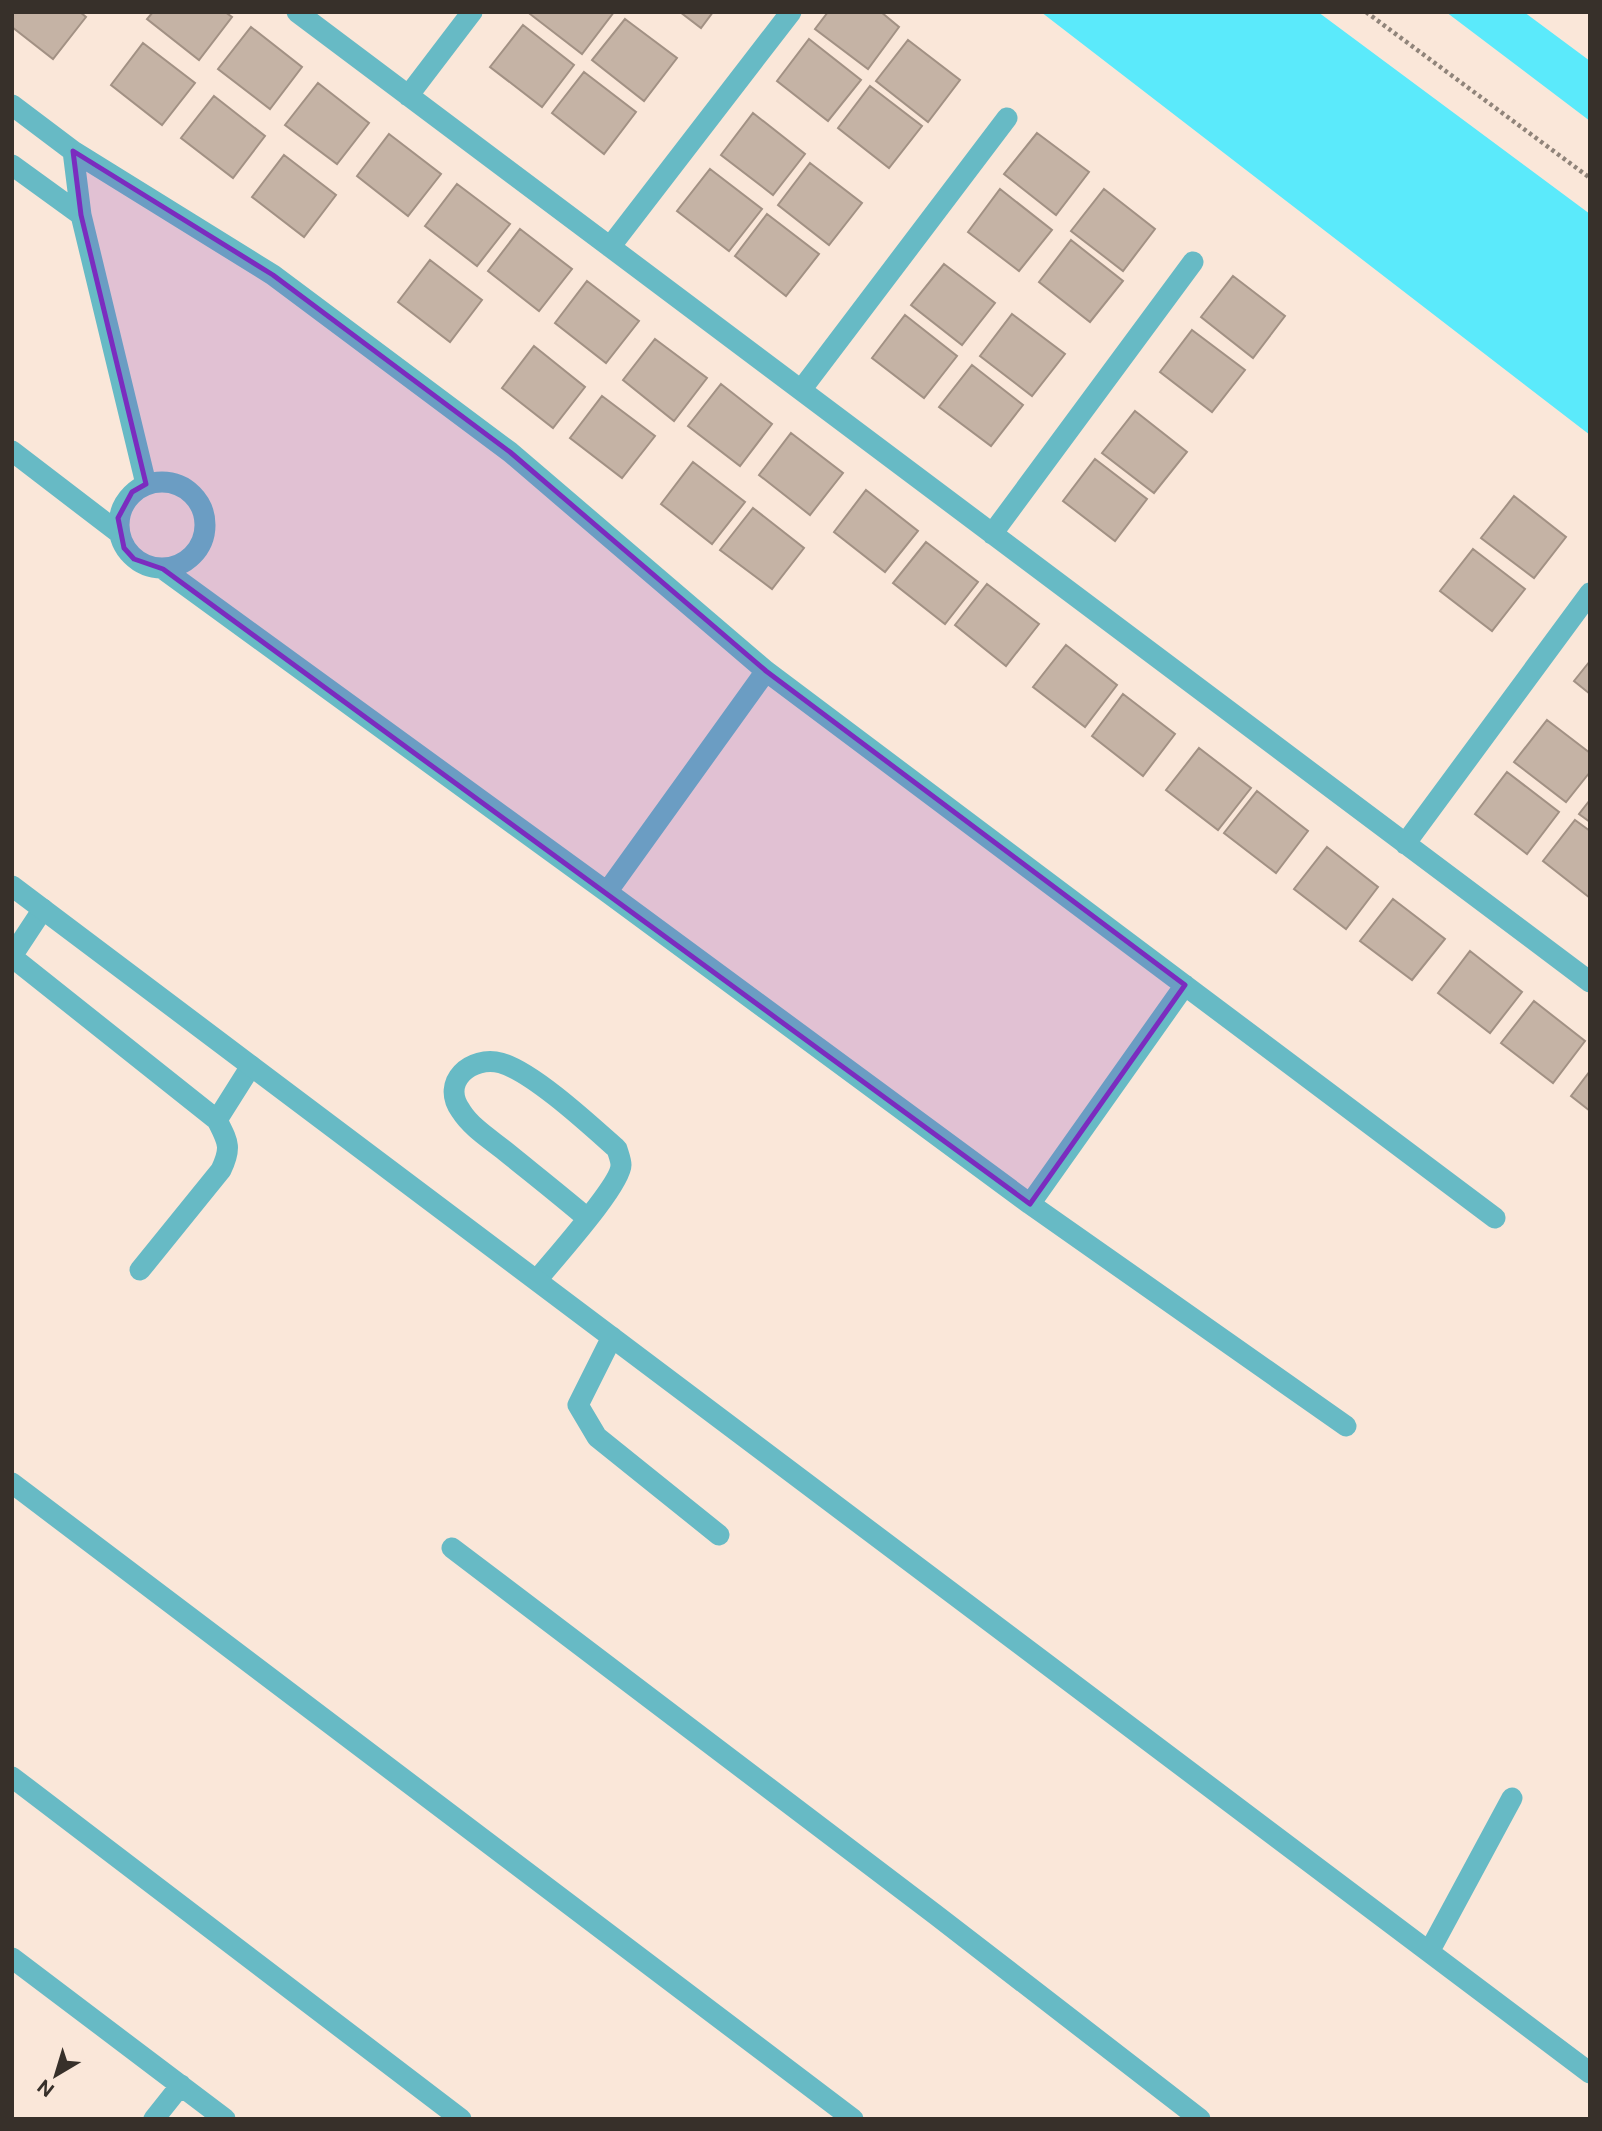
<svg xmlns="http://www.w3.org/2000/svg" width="1602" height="2131" viewBox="0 0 1602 2131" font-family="'Public Sans',sans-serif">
	<rect width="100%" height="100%" fill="#fae7d9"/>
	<!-- water -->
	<path fill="#5beafb" d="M1041,12H1318L1590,214V435Z
		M1446,12H1524L1590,61V121Z"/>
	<!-- building -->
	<path fill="#c5b3a5" stroke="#a29184" stroke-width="2" d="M12,12H80L86,17L53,59L12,27Z
		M153,12H225L232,17L199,60L147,19Z
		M532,12H614L582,54L530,14Z
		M680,12H713L701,28Z
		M828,12H881L899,27L868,69L815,29Z
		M625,19L677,58L644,101L592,60Z
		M523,25L574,65L542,107L490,67Z
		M251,27L302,67L270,109L218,69Z
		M809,39L861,80L828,121L777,81Z
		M908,40L960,80L928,122L876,81Z
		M143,43L195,83L162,125L111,85Z
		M584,72L636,112L604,154L552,113Z
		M318,83L369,123L337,164L285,125Z
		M870,86L922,126L889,168L838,128Z
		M214,96L265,136L233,178L181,138Z
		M753,113L805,154L773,195L721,155Z
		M1037,133L1089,172L1056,215L1004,174Z
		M389,134L441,174L408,216L357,176Z
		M284,155L336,195L304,237L252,197Z
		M810,163L862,203L829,245L778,205Z
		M710,169L762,209L729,251L677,211Z
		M457,184L510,224L477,266L425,226Z
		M1000,189L1052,230L1019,271L968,232Z
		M1104,189L1155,229L1123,271L1071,231Z
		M767,214L819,254L786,296L735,256Z
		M520,229L572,269L539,311L488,271Z
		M1071,240L1123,281L1090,322L1039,282Z
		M430,260L482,300L450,342L398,302Z
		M944,264L995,303L962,345L911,305Z
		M1233,276L1285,316L1253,358L1201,317Z
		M587,281L639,321L606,363L555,323Z
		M1012,314L1065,354L1032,396L980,356Z
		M905,315L957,356L924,398L872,358Z
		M1192,330L1245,370L1212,412L1160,372Z
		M655,339L707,378L674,421L623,380Z
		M534,346L585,387L553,428L502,388Z
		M972,365L1023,405L991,446L939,407Z
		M721,384L772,424L740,466L688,426Z
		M602,396L655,436L622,478L570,438Z
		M1135,411L1187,452L1154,493L1102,453Z
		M791,433L843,473L810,515L759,475Z
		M1095,459L1147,499L1115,541L1063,501Z
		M693,462L745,502L712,544L661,504Z
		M866,490L918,531L885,572L834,532Z
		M1514,496L1566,537L1534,578L1481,538Z
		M753,508L804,548L772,589L720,550Z
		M926,542L978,582L945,624L893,583Z
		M1473,549L1525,589L1492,631L1440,591Z
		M987,584L1039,624L1006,666L955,625Z
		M1066,645L1117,685L1085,727L1033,687Z
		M1590,661V694L1574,681Z
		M1123,694L1175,734L1143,776L1092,736Z
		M1547,720L1590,753V772L1566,802L1514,762Z
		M1199,748L1251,788L1218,830L1166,790Z
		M1507,772L1559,812L1527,854L1475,814Z
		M1257,791L1308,831L1276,873L1224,833Z
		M1590,800V822L1579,814Z
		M1575,820L1590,831V898L1543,861Z
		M1327,847L1378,887L1346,929L1294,889Z
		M1393,899L1445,939L1412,980L1360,941Z
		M1470,951L1522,992L1490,1033L1438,993Z
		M1534,1001L1585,1041L1553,1083L1501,1043Z
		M1590,1071V1111L1571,1096Z"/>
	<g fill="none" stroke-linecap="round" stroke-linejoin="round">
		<!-- path -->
		<path stroke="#90847a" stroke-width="4.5" stroke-dasharray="3.5 3.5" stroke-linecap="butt" d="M1366,12L1590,178"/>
		<!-- lane -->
		<path stroke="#67bac5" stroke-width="21" d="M12,956L43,909
			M12,957L217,1120C228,1142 232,1147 221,1170L140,1270
			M217,1120L251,1066
			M537,1280C553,1260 621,1185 621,1165C621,1160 618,1153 617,1149C590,1125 533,1072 501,1063C471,1055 440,1082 461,1111C471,1127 490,1139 505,1151C532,1173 560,1195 587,1218"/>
		<!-- street -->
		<path stroke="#67bac5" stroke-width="21" d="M297,12L1590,982
			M408,96L472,12
			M12,105L73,151L273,275L510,452L766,671L1495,1218
			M73,151L81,215L146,484
			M12,165L81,215
			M610,247L791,12
			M801,390L1007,118
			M12,451L119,533
			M119 525a43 43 0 1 1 86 0a43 43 0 1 1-86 0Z
			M992,534L1193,262
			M163,569L607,892L1030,1204L1346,1426
			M1405,844L1590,593
			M12,886L1590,2073
			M607,892L766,671
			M1030,1204L1185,985
			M612,1337L578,1405L597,1437L719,1535
			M12,1483L853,2119
			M452,1548L936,1915L1200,2119
			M12,1777L461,2119
			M1429,1952L1512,1798
			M12,1958L225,2119
			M154,2119L181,2085"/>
	</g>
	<!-- marked area -->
	<path fill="#7b2cbf" fill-opacity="0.2" stroke="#7b2cbf" stroke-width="5" stroke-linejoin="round" d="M73,151L273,275L510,452L766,671L1185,985L1030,1204L163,569L134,559L124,548L118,518L132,492L146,484L81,215Z"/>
	<!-- border -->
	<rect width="1602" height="2131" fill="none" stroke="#37302a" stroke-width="28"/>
	<!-- north arrow -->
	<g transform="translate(56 2075) rotate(218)" stroke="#fae7d9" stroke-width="5" paint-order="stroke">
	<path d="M0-5L12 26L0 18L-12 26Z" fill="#37302a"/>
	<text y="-10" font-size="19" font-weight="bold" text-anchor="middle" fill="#37302a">N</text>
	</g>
</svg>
